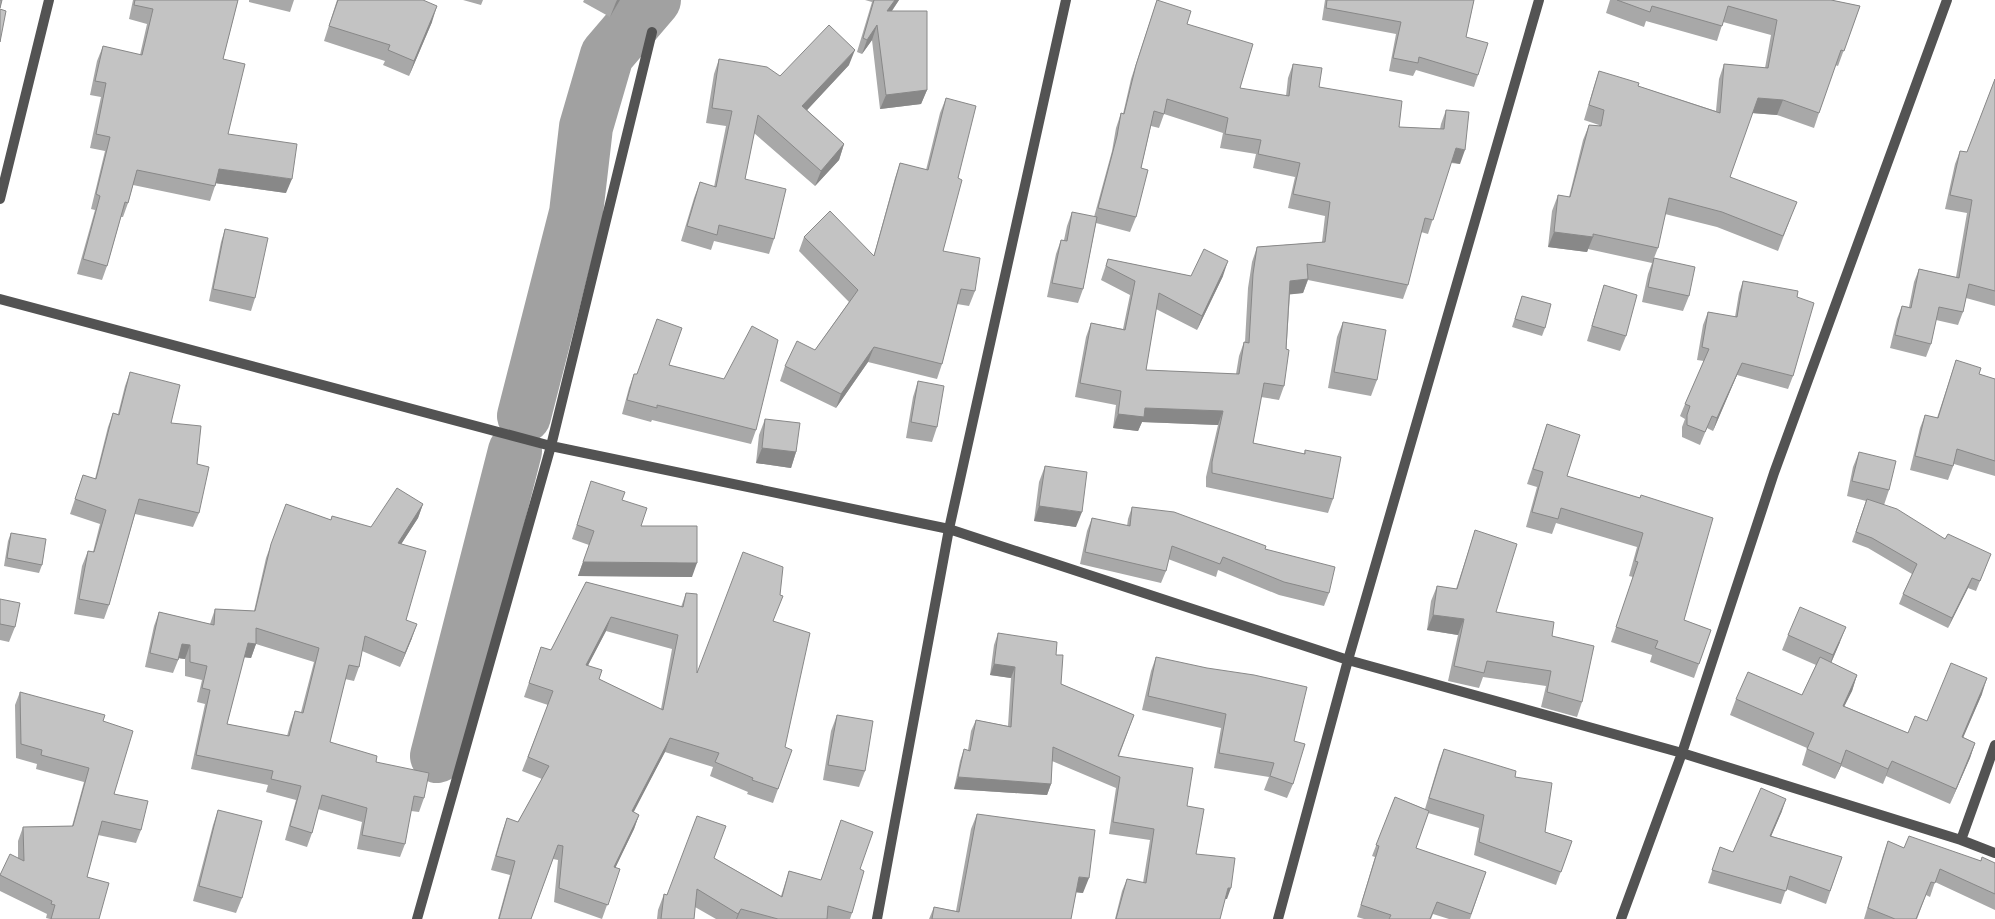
<svg xmlns="http://www.w3.org/2000/svg" width="1995" height="919" viewBox="0 0 1995 919" font-family="'Archivo Narrow',sans-serif">
	<rect width="100%" height="100%" fill="#fff"/>
	<g fill="none" stroke-linecap="round" stroke-linejoin="round">
		<!-- river -->
		<path stroke="#a1a1a1" stroke-width="54" d="M524,416L576,213L586,127L607,55L654,0
			M437,756L515,451"/>
		<!-- minor -->
		<path stroke="#535353" stroke-width="10" d="M0,199L49,0
			M0,299L551,446L949,529L1348,660L1682,753L1961,840L1995,853
			M1961,840L1995,745
			M417,919L551,446L652,32
			M877,919L949,529L1066,0
			M1278,919L1348,660L1539,0
			M1621,919L1682,753L1774,473L1947,0"/>
	</g>
	<!-- wall -->
	<path fill="#a8a8a8" fill-rule="evenodd" d="M133,0H238L223,59L228,134L286,193L216,183L210,201L133,185L128,203L123,217H121L107,266L102,280L77,274L95,210L91,209L105,151L90,148L101,97L90,95L97,61L103,46L140,55L147,24L129,19Z
		M249,0H294L290,12L249,2Z
		M337,0H423L432,22L409,76L383,65L385,61L324,41Z
		M463,0H483L481,5Z
		M584,0H620L610,17L583,2Z
		M865,0H899L892,11L927,90L921,104L880,109L872,40L862,54L857,52L872,2Z
		M1157,0L1187,24L1240,88L1286,96L1288,78L1293,64L1319,87L1399,127L1440,129L1441,124L1446,110L1460,164L1451,163L1428,234L1421,232L1408,285L1403,299L1308,280L1303,293L1290,294L1284,386L1279,400L1261,397L1253,443L1304,454L1305,450L1333,499L1328,513L1206,487V477L1218,425L1142,422L1138,431L1113,428L1116,405L1075,397L1086,337L1091,323L1123,329L1130,295L1101,280L1108,259L1191,276H1223L1197,330L1156,309L1146,370L1236,374L1239,356L1244,342H1245L1248,288L1252,262L1257,247L1322,242L1325,216L1288,208L1295,177L1253,168L1256,154L1220,148L1223,133L1164,114L1159,128L1151,126L1141,168L1136,217L1130,232L1096,223L1083,289L1078,303L1047,297L1056,254L1061,240H1064L1067,226L1072,212L1094,217L1112,151L1116,128L1121,113L1123,114L1131,79Z
		M1325,0H1474L1466,37L1478,75L1474,87L1416,70L1413,76L1389,71L1396,34L1322,20Z
		M1610,0H1831L1860,6L1838,66L1835,65L1814,128L1777,115L1752,113L1730,177L1791,217L1778,251L1717,227L1665,214L1658,248L1654,258L1689,296L1683,311L1642,302L1648,274L1652,263L1588,249L1587,252L1548,247L1552,211L1558,195L1569,197L1583,140L1589,125L1599,126V125L1584,120L1594,86L1599,71L1638,86L1716,111L1719,79L1724,64L1765,68L1771,35L1723,22L1717,41L1646,21L1644,27L1606,13Z
		M719,59L780,76L849,65L807,110L844,144L839,160L815,186L754,133L745,179L774,239L769,254L714,241L711,250L681,241L694,198L700,182L714,187L726,126L706,123L714,74Z
		M1995,79V306L1966,298L1963,312L1958,325L1936,320L1931,344L1926,357L1890,348L1897,319L1902,306L1909,307L1914,282L1919,269L1956,277L1967,213L1945,209L1955,164L1960,151L1967,152Z
		M946,98L958,178L943,251L975,291L969,306L957,304L942,364L937,379L868,362L836,408L780,381L785,366L815,350L849,302L799,251L804,237L874,255L895,178L900,163L926,170L940,113Z
		M225,229L255,298L251,311L209,301L221,242Z
		M1743,281L1797,297L1793,376L1788,389L1737,375L1713,431L1707,428L1700,445L1682,437V427L1685,419L1680,416L1685,404L1704,361L1697,360L1703,325L1708,312L1735,317L1739,293Z
		M1604,285L1626,336L1620,351L1587,341L1599,301Z
		M1522,296L1545,328L1542,336L1512,327Z
		M1343,322L1377,380L1371,396L1328,388L1337,337Z
		M1956,360L1979,374L1995,379V476L1954,464L1948,480L1910,470L1920,428L1925,415L1937,418Z
		M669,365L756,430L751,444L652,420L651,422L622,414L629,388L634,374H637Z
		M130,372L171,423L197,464L199,513L193,527L135,514L109,605L104,619L74,614L82,566L88,551L93,552L100,524L70,514L83,475L95,479L108,427L113,413L118,414L125,386Z
		M918,381L937,427L932,442L906,438L913,397Z
		M765,419L796,452L791,468L756,463L759,435Z
		M1547,424L1567,476L1640,498L1684,620L1711,630L1694,678L1650,662L1652,655L1611,642L1633,577L1629,576L1637,547L1556,523L1552,534L1526,527L1537,487L1527,484Z
		M1859,452L1889,490L1884,505L1945,539L1987,564L1976,591L1968,588L1948,628L1899,604L1903,594L1912,574L1868,548L1852,542L1866,501L1847,496L1853,467Z
		M1045,466L1076,527L1034,521L1039,482Z
		M591,481L641,526L692,577L578,576L589,545L572,539Z
		M286,504L331,520L371,527L423,504L418,518L401,544L406,620L412,638L400,667L362,651L359,667L354,681L345,679L330,742L376,762L424,798L419,812L411,811L405,844L400,857L357,849L362,822L318,809L312,833L307,847L285,840L296,800L266,792L268,785L191,769L205,704L197,702L202,680L185,676V659L179,658L173,673L145,667L154,626L159,612L210,624L215,609L254,611L266,558ZM256,644L314,662L301,712L295,711L290,725L287,736L227,724L244,657L251,658Z
		M1132,507L1265,549L1329,593L1324,606L1279,595L1218,570L1216,577L1168,559L1166,571L1161,583L1080,564L1087,531L1092,518L1127,526L1128,519Z
		M1475,530L1496,612L1552,636L1582,702L1577,717L1541,707L1546,686L1483,677L1479,688L1448,681L1458,635L1427,630L1431,601L1437,586L1456,589L1470,546Z
		M11,533L42,565L39,573L4,566L8,541Z
		M586,582L681,607L686,593L697,673L774,621L785,747L778,789L773,803L747,794L748,792L710,776L713,767L665,752L633,812L639,815L634,829L615,868L620,869L602,919L554,902L558,860L553,859L531,919H498L510,875L491,870L502,832L507,818L518,822L542,779L522,771L548,705L524,697L541,647L551,650ZM606,631L672,649L661,709L599,679L588,665Z
		M0,599L15,627L9,642L0,640Z
		M998,633L1056,655L1061,684L1134,715L1119,756L1187,806L1196,854L1227,899H1225L1220,919H1115L1122,891L1127,879L1143,883L1150,840L1109,834L1116,788L1052,761L1051,784L1047,795L954,789L960,761L964,749L968,750L971,731L976,720L1008,726L1011,678L990,675L994,645Z
		M1788,635L1840,642L1831,663L1857,675L1852,691L1844,706L1908,733L1927,721L1982,694L1963,737L1975,743L1970,758L1950,804L1886,776L1883,784L1841,766L1835,779L1802,765L1807,748L1730,715L1736,699L1802,695L1816,665L1782,650Z
		M1156,657L1294,741L1293,784L1287,798L1264,790L1269,777L1214,768L1221,728L1142,710L1151,671Z
		M20,692L103,721L114,794L141,830L136,843L98,835L87,877L99,919H50L46,918L47,914L0,891V874L18,858V841L23,827L72,826L84,782L36,769L37,764L16,758L15,705Z
		M837,715L865,771L859,787L823,780L831,731Z
		M1444,749L1515,777L1545,832L1572,841L1556,885L1474,855L1479,828L1428,813L1416,848L1486,872L1470,919H1449L1433,914L1431,919H1364L1357,917L1375,857L1372,856L1395,797L1425,809L1439,762Z
		M218,810L242,898L236,913L193,901L213,825Z
		M1782,811L1771,836L1842,857L1826,904L1786,889L1781,904L1708,883L1720,847L1733,852Z
		M977,814L1083,893L1076,892L1071,919H929L934,907L956,911L971,829Z
		M841,820L860,869L852,913L850,919H716L695,907L694,919H657L658,910L664,894L667,895L714,858L781,896L789,871L821,880Z
		M1888,841L1904,848L1995,863V910L1935,882L1930,897L1926,895L1917,919H1864L1883,855Z"/>
	<!-- shaded-wall -->
	<path fill="#888" d="M617,0H620L610,17L616,2Z
		M895,0H899L882,25L887,11Z
		M437,6L432,22L409,76L414,61Z
		M877,25L872,40L862,54L867,40Z
		M855,50L849,65L796,122L802,106Z
		M927,90L921,104L880,109L886,95Z
		M1758,98L1783,100L1777,115L1752,113Z
		M844,144L839,160L815,186L821,171Z
		M1456,148L1465,150L1460,164L1451,162Z
		M219,169L292,179L286,193L214,183Z
		M1554,232L1593,237L1587,252L1548,247Z
		M1228,261L1223,276L1197,330L1202,316Z
		M1308,279L1303,293L1285,295L1290,281Z
		M874,347L868,362L836,408L841,394Z
		M1742,363L1737,375L1713,431L1717,418Z
		M1145,408L1223,411L1218,425L1142,422L1138,431L1113,428L1118,414Z
		M762,448L796,452L791,468L756,463Z
		M423,504L418,518L393,557L398,543Z
		M1039,506L1082,512L1076,527L1034,521Z
		M583,562L697,563L692,577L578,576Z
		M1972,578L1968,588L1948,628L1952,618Z
		M1433,615L1464,619L1458,635L1427,630Z
		M611,617L606,631L581,679L586,665Z
		M417,624L412,638L400,667L405,653Z
		M1846,627L1840,642L1828,670L1833,655Z
		M248,643L256,644L251,658L242,657Z
		M182,644L190,645L185,659L177,658Z
		M994,664L1015,667L1011,678L990,675Z
		M1857,675L1852,691L1837,721L1843,706Z
		M1987,678L1982,694L1957,752L1962,737Z
		M670,738L665,752L627,825L632,811Z
		M1975,743L1970,758L1950,804L1956,789Z
		M1846,750L1841,766L1835,779L1841,764Z
		M1892,761L1886,776L1883,784L1888,769Z
		M958,777L1051,784L1047,795L954,789Z
		M1786,799L1782,811L1766,848L1770,836Z
		M639,815L634,829L609,881L614,867Z
		M1079,877L1089,878L1083,893L1073,892Z
		M1228,888H1231L1227,899H1224Z
		M741,909L737,919H736L738,914Z"/>
	<!-- building -->
	<path fill="#c3c3c3" stroke="#888" fill-rule="evenodd" d="M0,0H2L0,8Z
		M135,0H238L223,59L245,64L228,134L297,144L292,179L219,169L215,186L137,170L128,203L125,202L107,266L83,259L100,196L96,194L110,137L96,134L106,83L95,81L103,46L142,55L153,9L134,5Z
		M338,0H423L437,6L414,61L388,50L390,45L329,26Z
		M874,0H895L887,11H927V90L886,95L877,25L867,40L863,38Z
		M1157,0L1191,11L1187,24L1253,44L1240,88L1289,96L1293,64L1322,68L1319,87L1402,101L1399,127L1444,129L1446,110L1469,112L1465,150L1456,148L1433,220L1425,218L1408,285L1307,264L1308,279L1290,281L1286,349L1289,350L1284,386L1264,383L1253,443L1305,454V450L1341,457L1333,499L1212,473V462L1223,411L1145,408L1144,417L1118,414L1121,391L1080,383L1091,323L1125,330L1135,281L1106,266L1108,259L1191,276L1204,249L1228,261L1202,316L1159,293L1146,370L1239,374L1244,342L1249,343L1253,274L1257,247L1325,242L1330,202L1293,194L1300,163L1258,154L1261,140L1225,134L1228,118L1167,99L1164,114L1154,111L1141,168L1148,170L1136,217L1098,208L1117,136L1121,113L1124,114L1136,65Z
		M1327,0H1474L1466,37L1488,43L1478,75L1419,57L1418,63L1393,58L1401,22L1326,8Z
		M1617,0H1831L1860,6L1844,51L1841,50L1819,113L1783,100L1758,98L1730,177L1797,202L1783,236L1722,212L1669,198L1658,248L1593,234V237L1554,232L1558,195L1570,197L1589,125L1601,126L1604,110L1589,105L1599,71L1639,83L1638,86L1720,113L1724,64L1768,68L1777,20L1728,6L1722,26L1652,6L1650,12Z
		M0,9L6,11L0,42Z
		M829,25L855,50L802,106L844,144L821,171L758,115L745,179L786,189L774,239L719,225L717,235L687,226L700,182L716,187L732,111L712,108L719,59L767,67L780,76Z
		M1995,79V291L1969,284L1963,312L1939,307L1931,344L1895,335L1902,306L1911,308L1919,269L1959,278L1972,200L1950,195L1960,151L1967,152Z
		M946,98L976,106L958,178L962,180L943,251L980,258L975,291L961,289L942,364L874,347L841,394L785,366L797,341L815,350L858,290L804,237L830,211L874,256L900,163L928,170Z
		M1072,212L1097,217L1083,289L1052,283L1061,240L1067,241Z
		M225,229L268,238L255,298L213,289Z
		M1654,258L1695,267L1689,296L1648,287Z
		M1743,281L1798,291L1797,297L1814,303L1793,376L1742,363L1717,418L1712,416L1705,432L1687,425V415L1690,406L1685,404L1709,349L1702,347L1708,312L1737,317Z
		M1604,285L1637,295L1626,336L1592,326Z
		M1522,296L1551,304L1545,328L1515,319Z
		M657,319L682,328L669,365L724,379L752,326L778,340L756,430L657,405V408L627,400L634,374H637Z
		M1343,322L1386,330L1377,380L1334,372Z
		M1956,360L1981,368L1979,374L1995,379V461L1957,449L1953,466L1915,456L1925,415L1938,418Z
		M130,372L180,385L171,423L201,426L197,464L209,467L199,513L139,499L109,605L79,599L88,551L94,552L106,510L75,499L83,475L96,479L113,413L119,415Z
		M918,381L944,386L937,427L911,422Z
		M765,419L800,423L796,452L762,448Z
		M1547,424L1580,435L1567,476L1640,498L1641,495L1713,518L1684,620L1711,630L1699,664L1655,648L1658,641L1616,627L1638,562L1635,561L1643,533L1561,508L1558,519L1532,512L1543,472L1533,469Z
		M1859,452L1896,461L1889,490L1852,481Z
		M1045,466L1087,472L1082,512L1039,506Z
		M591,481L625,492L622,500L647,508L641,526H697V563L583,562L594,531L577,525Z
		M397,488L423,504L398,543L426,551L406,620L417,624L405,653L365,636L359,667L349,665L330,742L377,756L376,762L429,773L424,798L414,796L405,844L362,835L367,808L322,795L312,833L290,826L301,786L271,779L273,771L196,755L210,690L202,688L207,666L190,662V645L182,644L178,660L150,653L159,612L214,625L215,609L255,611L271,544L286,504L331,520L332,516L371,527ZM256,628L319,648L303,713L295,711L289,736L227,724L248,643L256,644Z
		M1867,499L1897,509L1945,539L1948,534L1991,554L1980,581L1972,578L1952,618L1903,594L1917,564L1872,538L1856,532Z
		M1132,507L1174,512L1266,546L1265,549L1335,567L1329,593L1284,582L1223,557L1220,564L1172,546L1166,571L1085,552L1092,518L1130,526Z
		M1475,530L1517,544L1496,612L1554,622L1552,636L1594,646L1582,702L1547,692L1551,671L1487,661L1484,673L1454,666L1464,619L1433,615L1437,586L1457,589Z
		M11,533L46,539L42,565L7,558Z
		M743,552L783,567L780,595L783,596L773,621L810,633L785,747L792,750L778,789L752,780L753,778L715,762L719,753L670,738L632,811L639,815L614,867L620,869L608,905L559,888L563,846L558,845L531,919H499L515,861L496,856L507,818L518,822L549,766L528,757L553,691L529,683L541,647L551,650L586,582L683,607L686,593L697,594V673ZM611,617L678,635L663,710L599,679L602,670L586,665Z
		M0,599L20,603L15,627L0,624Z
		M1800,607L1846,627L1833,655L1788,635Z
		M998,633L1057,642L1056,655H1063L1061,684L1134,715L1118,756L1193,768L1187,806L1204,809L1196,854L1235,858L1231,888H1228L1220,919H1116L1127,879L1146,883L1154,829L1113,822L1120,777L1053,747L1051,784L958,777L964,749L970,751L976,720L1011,727L1015,667L994,664Z
		M1156,657L1207,668L1254,675L1307,687L1294,741L1305,744L1293,784L1270,776L1274,763L1219,753L1226,714L1148,696Z
		M1820,657L1857,675L1843,706L1908,733L1915,716L1927,721L1951,663L1987,678L1962,737L1975,743L1956,789L1892,761L1888,769L1846,750L1841,764L1807,749L1814,733L1736,699L1748,672L1802,695Z
		M20,692L105,715L103,721L133,731L114,794L148,801L141,830L102,821L87,877L109,883L99,919H51L55,905L51,904L52,901L0,875L10,854L24,861L23,827L73,826L89,768L41,755L42,750L21,744Z
		M837,715L873,721L865,771L828,765Z
		M1444,749L1516,771L1515,777L1552,783L1545,832L1572,841L1561,872L1479,842L1484,815L1429,798Z
		M1761,788L1786,799L1770,836L1842,857L1830,891L1790,876L1786,891L1712,870L1720,847L1733,852Z
		M1395,797L1429,811L1416,848L1486,872L1471,914L1437,902L1430,919H1389L1391,915L1361,905L1379,846L1376,845Z
		M218,810L262,821L242,898L199,886Z
		M977,814L1095,830L1089,878L1079,877L1071,919H932L934,907L959,912Z
		M697,816L726,826L714,858L782,897L789,871L821,880L841,820L873,832L860,869L864,871L852,913L828,906L827,919H778L741,909L738,914L697,889L694,919H661L664,894L667,895Z
		M1909,836L1981,861L1982,857L1995,863V894L1940,869L1935,883L1931,882L1916,919H1895L1868,908L1888,841L1904,848Z"/>
</svg>
